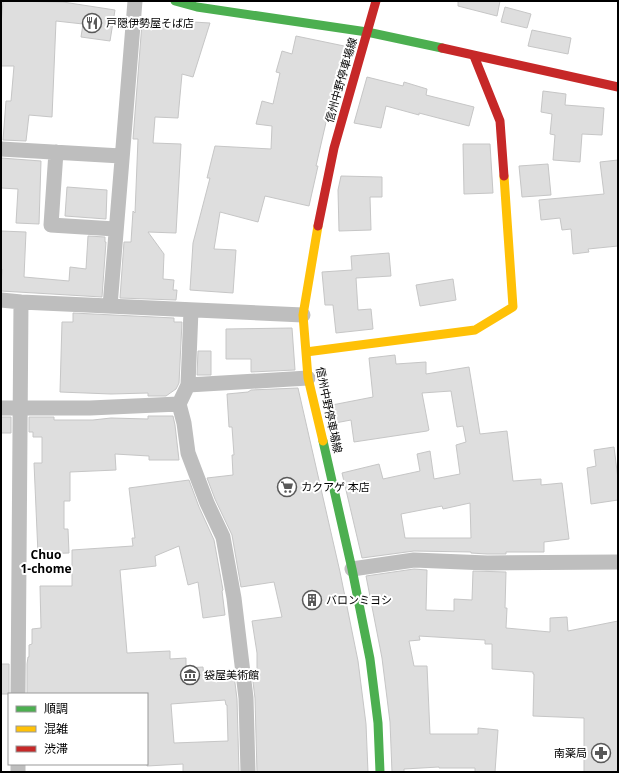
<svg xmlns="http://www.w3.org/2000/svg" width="619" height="773" viewBox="0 0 619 773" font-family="'Open Sans','Noto Sans JP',sans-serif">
	<rect width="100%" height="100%" fill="#fff"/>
	<!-- building -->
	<path fill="#dedede" stroke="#c6c6c6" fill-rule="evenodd" d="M3,1L63,2L115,10L110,41L81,37L83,24L56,21L52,117L29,115L26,141L3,140L6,101H11L14,66H1V25Z
		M458,1H500L497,16L458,6Z
		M505,7L531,14L527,28L501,22Z
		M176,21L210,23L193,77L182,74L178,118L155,117L153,143L181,144L176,233L148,232L164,254L163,279L174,280L173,290H177L176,300L120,298L124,242H131L133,211L135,213L138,139H133L142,23L175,25Z
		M532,30L571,38L568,54L528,46Z
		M296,36L349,47L346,62L334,105H330L316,166H318L309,206L265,196L258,222L220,212L214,249L236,250L233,293L190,290L193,243L210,178H207L215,146L271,149L272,126L256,124L262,101L273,104L280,73L276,72L282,51L292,54Z
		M367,77L403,86L404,82L427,89L426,95L474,107L469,126L419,113V115L386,106L381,128L354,123Z
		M543,91L566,94L565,105L604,108L602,135L582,134L580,162L553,160L555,135L550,134L552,114L541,112Z
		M463,144H490L493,193L464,194Z
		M1,158L41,161L39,224L16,223L18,189L1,188Z
		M618,160V246L588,249L589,252L573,254L571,229L562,230L560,218L541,220L539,200L604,194L600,162Z
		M548,164L551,195L522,197L519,166Z
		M341,176L382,177V197H370L371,230L339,231L338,190Z
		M67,187L107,190L106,219L65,216Z
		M1,231L26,232L24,277L69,281L70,267L86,269L88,236L105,237V242H106L102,297L1,291L2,269H1Z
		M389,253L391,276L356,278L358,310L371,309L373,329L336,333L333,305H325L322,272L352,270L351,256Z
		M453,279L456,300L420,306L416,285Z
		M73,313L174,318V322H182L179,383L176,389L166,396H148V393L111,394L60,392L62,322H73Z
		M292,328L295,370L251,372V359H226V329Z
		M198,351H211V375H197Z
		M395,355L396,364L426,362V374L469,367L480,434L507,431L513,481L541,479V485L562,483L569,539L544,542V552H506V554H487L471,553V552L414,551L362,558L342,473L379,464L383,479L420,471L417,454L430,451L434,479L460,474L456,445L466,442L463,426L457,427L451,391L422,393L429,430L427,431L354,442L351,420L335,423L332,405L373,397L369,358ZM470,503L471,538H405L401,514L442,506L443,509Z
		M298,388L340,572L358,661L366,724L368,772H257L255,698L252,674H257V653L252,621L282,617L274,582L241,587L232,535L215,499L207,478L233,475L232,455H234L232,427H229L227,394L248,392L251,390Z
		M148,416H173L175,425L179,460H149V456L115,454L116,470L70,472V501H64V529H68L69,553L38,554L34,463H42V437H33V432H29V417H54V420H93L111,418L148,419Z
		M1,417H11V433H1Z
		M614,447L618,479V500L591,504L587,468L596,466L594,450Z
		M189,480L199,507L214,540L223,590L222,591L225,615L203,618L198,582L188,585L179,546L155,556L156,566L120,570L127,653L170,651V659L186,658V668L203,667L204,678L234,675L237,699L239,772H183V764L147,766V694H27V664L28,657H29V645L32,644V629L41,628L40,586H72V550L133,546L132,538H135L129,488ZM225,700L226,705H227L228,741L174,743L171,704Z
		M414,569L427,570L426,610L454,611V599L472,600L473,571L506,572L505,608H507L506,628L550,632V618L567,617L568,631L618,621V772H584V718L533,716L534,674H533V672L492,669V644H485V640L419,636L420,640L409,641L414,666H427L430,734H478V728L498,730L495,772H475V768H439V767L404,769V772H392L390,722L382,658L366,576Z
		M1,664H9V694H1Z"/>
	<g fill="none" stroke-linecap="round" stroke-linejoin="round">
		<!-- street -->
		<path stroke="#bebebe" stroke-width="15" d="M1,149L121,156
			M56,152L51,225L115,229
			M1,300L21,302L303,315
			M110,306L135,1
			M188,385L191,310
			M179,404L184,423L188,453L207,503L223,537L234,598L246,698L248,772
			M1,408H90L179,404L188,385L308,378
			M352,569L414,560L487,563L618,562
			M18,694L21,302
			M18,772V764"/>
		<!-- fast -->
		<path stroke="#4caf50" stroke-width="9" d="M175,1L197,7L367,32L442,48
			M323,441L352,569L370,659L378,723L380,772"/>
		<!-- slow -->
		<path stroke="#ffc107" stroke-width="9" d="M318,226L303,315L308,378L323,441
			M306,352L475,330L513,307L504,176"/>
		<!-- jam -->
		<path stroke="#c62828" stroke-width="9" d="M442,48L618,87
			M474,56L500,121L504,176
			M318,226L334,148L376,1"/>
	</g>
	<!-- icons -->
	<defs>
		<g id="restaurant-ring" transform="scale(1)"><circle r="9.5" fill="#fff" stroke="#595959" stroke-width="1.5"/><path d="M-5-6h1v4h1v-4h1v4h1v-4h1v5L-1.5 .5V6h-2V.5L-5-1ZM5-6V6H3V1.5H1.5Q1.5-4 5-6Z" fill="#595959"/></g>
		<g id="supermarket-ring" transform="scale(1)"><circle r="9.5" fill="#fff" stroke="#595959" stroke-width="1.5"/><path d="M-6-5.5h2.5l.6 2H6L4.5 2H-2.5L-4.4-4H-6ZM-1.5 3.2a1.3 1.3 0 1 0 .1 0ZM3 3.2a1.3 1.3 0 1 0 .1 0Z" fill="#595959"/></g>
		<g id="building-ring" transform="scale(1)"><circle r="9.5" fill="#fff" stroke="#595959" stroke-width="1.5"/><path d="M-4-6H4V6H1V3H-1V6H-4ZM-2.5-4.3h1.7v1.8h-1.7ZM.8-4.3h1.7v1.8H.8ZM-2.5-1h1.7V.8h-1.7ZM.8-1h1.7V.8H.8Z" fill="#595959"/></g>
		<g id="museum-ring" transform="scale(1)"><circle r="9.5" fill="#fff" stroke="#595959" stroke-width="1.5"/><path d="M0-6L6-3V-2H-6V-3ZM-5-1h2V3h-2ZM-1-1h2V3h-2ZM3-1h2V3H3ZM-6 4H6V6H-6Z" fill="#595959"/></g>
		<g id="pharmacy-ring" transform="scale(1)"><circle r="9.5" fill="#fff" stroke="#595959" stroke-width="1.5"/><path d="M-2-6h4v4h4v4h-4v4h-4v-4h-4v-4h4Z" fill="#595959"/></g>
	</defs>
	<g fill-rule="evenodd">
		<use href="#restaurant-ring" x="92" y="23"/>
		<use href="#supermarket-ring" x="287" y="487"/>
		<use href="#building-ring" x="312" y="600"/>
		<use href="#museum-ring" x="190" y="675"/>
		<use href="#pharmacy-ring" x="601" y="753"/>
	</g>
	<g text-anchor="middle" stroke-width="4" stroke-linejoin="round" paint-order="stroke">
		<!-- poi labels -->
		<g font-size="11" fill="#000" stroke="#fff" text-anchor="start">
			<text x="106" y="27">戸隠伊勢屋そば店</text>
			<text x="301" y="491">カクアゲ 本店</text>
			<text x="326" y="604">バロンミヨシ</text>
			<text x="204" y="679">袋屋美術館</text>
			<text x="587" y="757" text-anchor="end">南薬局</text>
		</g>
		<!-- street labels -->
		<g font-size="11" fill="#000" stroke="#fff">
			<text transform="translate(341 80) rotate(-74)" y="4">信州中野停車場線</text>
			<text transform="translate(329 410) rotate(78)" y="4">信州中野停車場線</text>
		</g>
		<!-- neighbourhood labels -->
		<g font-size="12" font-weight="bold" fill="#000" stroke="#fff">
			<text x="46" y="559">Chuo<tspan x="46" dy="14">1-chome</tspan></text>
		</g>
	</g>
	<!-- border -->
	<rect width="619" height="773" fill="none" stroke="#000000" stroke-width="4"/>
	<!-- legend -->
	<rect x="8" y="693" width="140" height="72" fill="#ffffff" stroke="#999999"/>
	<rect x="16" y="706" width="20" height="6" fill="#4caf50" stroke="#999999"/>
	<text x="44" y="713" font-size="12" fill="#000000">順調</text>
	<rect x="16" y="726" width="20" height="6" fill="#ffc107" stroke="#999999"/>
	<text x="44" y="733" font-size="12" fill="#000000">混雑</text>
	<rect x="16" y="746" width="20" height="6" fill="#c62828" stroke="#999999"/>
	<text x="44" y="753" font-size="12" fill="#000000">渋滞</text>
</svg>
